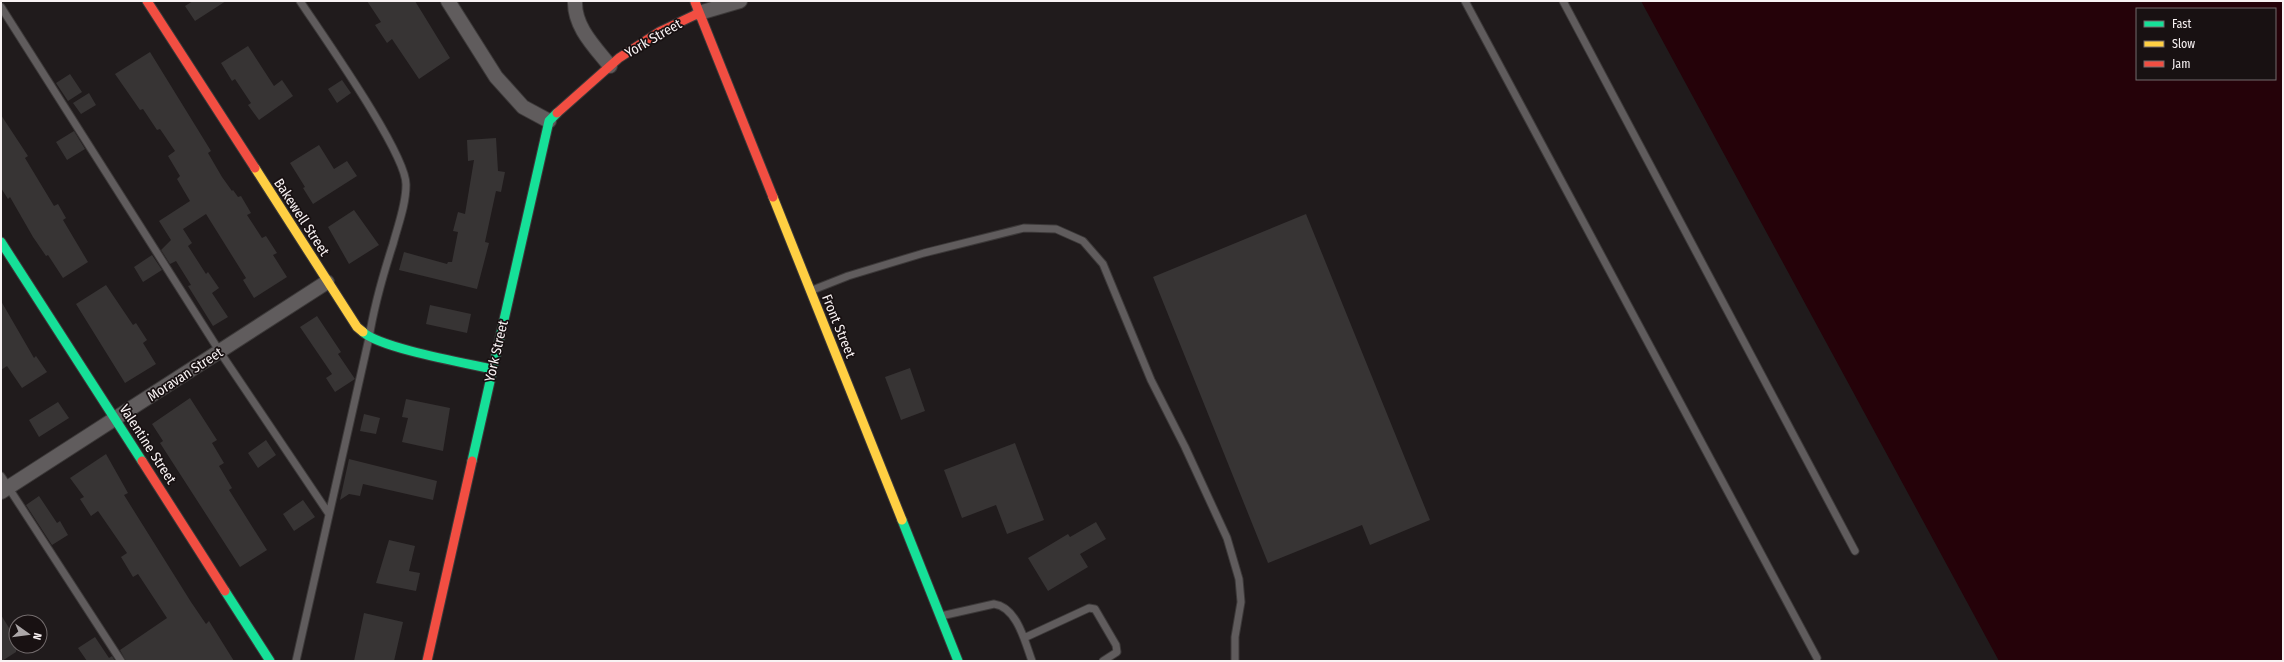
<svg xmlns="http://www.w3.org/2000/svg" width="2284" height="662" viewBox="0 0 2284 662" font-family="'Fira Sans Condensed',sans-serif">
	<rect width="100%" height="100%" fill="#201b1c"/>
	<!-- water -->
	<path fill="#250209" fill-rule="evenodd" d="M1641,1H2283V661H1999ZM2137,9H2275V79H2137Z"/>
	<!-- building -->
	<path fill="#373434" d="M193,1H226L195,21L185,6Z
		M367,1H415L450,58L419,79L392,39L387,43L375,25L381,22Z
		M248,46L274,86L282,80L293,96L259,120L248,105L251,103L235,79L232,81L221,63Z
		M150,52L211,151L208,153L222,177L232,191L233,190L238,197L241,196L251,213L247,215L262,238L266,236L277,253L273,255L287,277L254,298L243,280L246,278L206,214L183,229L192,243L188,246L206,274L208,272L219,288L212,293L228,317L213,326L188,286L191,285L176,261L170,264L161,250L171,240L159,221L190,201L177,179L180,176L168,156L175,151L160,129L157,130L143,109L140,110L115,74Z
		M70,74L82,92L68,101L56,83Z
		M342,80L351,93L337,103L328,89Z
		M89,93L96,105L81,114L73,103Z
		M1,115L28,156L25,158L54,206L58,204L66,218L63,220L88,262L63,278L48,255L46,256L33,237L10,197L8,199L1,188Z
		M74,131L85,149L67,160L56,142Z
		M496,138L498,171L505,172L501,192L496,191L485,242L489,243L477,289L399,270L404,252L447,264L448,262H452L458,232L453,231L458,212L465,214L474,160L468,161L467,140Z
		M319,145L334,169L347,161L357,176L313,204L303,188L305,187L290,163Z
		M354,210L379,245L349,264L328,227Z
		M1306,214L1430,520L1370,545L1362,525L1268,563L1153,277Z
		M152,255L162,270L143,282L134,267Z
		M106,285L133,325L136,323L147,340L143,343L156,364L125,383L76,304Z
		M1,301L34,358L36,356L47,372L22,388L7,366L1,370Z
		M430,305L471,314L467,333L426,324Z
		M317,316L341,352L338,354L355,379L335,392L326,378L332,374L300,327Z
		M910,368L925,411L901,420L885,377Z
		M190,398L217,440L212,443L224,463L219,466L232,488L229,490L267,550L240,567L160,443L163,441L152,424Z
		M406,399L450,408L443,451L402,442L408,418L402,417Z
		M58,402L69,418L39,437L29,420Z
		M364,414L380,418L376,434L360,431Z
		M266,440L276,455L258,468L248,453Z
		M1015,443L1044,520L1007,534L996,505L962,518L944,470Z
		M106,454L128,493L124,495L191,602L206,624L209,621L234,661H126L120,650L167,618L138,574L133,577L121,557L127,553L98,511L91,516L80,499L84,497L70,478Z
		M349,459L437,481L433,500L363,484L360,496L349,494L340,500Z
		M39,496L57,523L60,521L68,535L52,545L26,505Z
		M303,500L315,517L294,531L283,514Z
		M1096,522L1106,539L1080,554L1088,567L1048,591L1028,558L1068,534L1070,537Z
		M389,540L415,546L409,571L420,573L416,591L376,583Z
		M364,613L403,622L394,661H354Z
		M1,615L11,631L16,628V652L2,661Z
		M95,637L109,658L112,656L115,661H87L78,648Z"/>
	<g fill="none" stroke-linecap="round" stroke-linejoin="round">
		<!-- lane casing -->
		<g stroke="#3c3939" stroke-width="9">
			<path id="lane" d="M1465,1L1817,658
				M1563,1L1855,551
				M1,7L220,352L329,514
				M810,291L848,276L924,253L1024,228L1056,229L1083,241L1103,264L1151,380L1185,447L1227,538L1239,579L1241,602L1235,637V661
				M1,476L121,661
				M941,616L994,604C1017,607 1025,642 1032,661
				M1024,638L1089,608L1095,609L1116,645L1117,652L1103,661
				M296,661L369,338C374,306 383,275 393,244C398,225 406,205 406,185C407,154 321,33 300,1"/>
		</g>
		<!-- street casing -->
		<g stroke="#3c3939" stroke-width="16">
			<path id="street" d="M448,1L496,77L523,107L549,121
				M575,1C574,27 595,47 610,66
				M699,13L740,1
				M1,492L327,282"/>
		</g>
		<!-- fast casing -->
		<g stroke="#3c3939" stroke-width="11">
			<path id="fast" d="M1,242L142,461
				M363,332C380,348 465,363 492,369
				M472,461L549,121L557,113
				M902,520L958,661
				M225,591L270,661"/>
		</g>
		<!-- slow casing -->
		<g stroke="#3c3939" stroke-width="11">
			<path id="slow" d="M255,168L357,327L363,332
				M773,197L902,520"/>
		</g>
		<!-- jam casing -->
		<g stroke="#3c3939" stroke-width="11">
			<path id="jam" d="M147,1L255,168
				M695,2L773,197
				M557,113L619,58L659,32L699,13
				M142,461L225,591
				M427,661L472,461"/>
		</g>
		<!-- lane -->
		<use href="#lane" stroke="#605c5d" stroke-width="7"/>
		<!-- street -->
		<use href="#street" stroke="#605c5d" stroke-width="14"/>
		<!-- fast -->
		<use href="#fast" stroke="#16e098" stroke-width="9"/>
		<!-- slow -->
		<use href="#slow" stroke="#ffcf43" stroke-width="9"/>
		<!-- jam -->
		<use href="#jam" stroke="#f24e42" stroke-width="9"/>
	</g>
	<g text-anchor="middle" stroke-width="3.5" stroke-linejoin="round" paint-order="stroke">
		<!-- street labels -->
		<g font-size="14" fill="#f8f2f3" stroke="#181112">
			<text transform="translate(653 38) rotate(-30)" y="5">York Street</text>
			<text transform="translate(302 217) rotate(57)" y="5">Bakewell Street</text>
			<text transform="translate(839 326) rotate(68)" y="5">Front Street</text>
			<text transform="translate(496 351) rotate(-77)" y="5">York Street</text>
			<text transform="translate(185 374) rotate(-33)" y="5">Moravan Street</text>
			<text transform="translate(148 444) rotate(57)" y="5">Valentine Street</text>
		</g>
	</g>
	<!-- border -->
	<rect width="2284" height="662" fill="none" stroke="#f8f2f3" stroke-width="4"/>
	<!-- legend -->
	<rect x="2136" y="8" width="140" height="72" fill="#181112" stroke="#726b6c"/>
	<rect x="2144" y="21" width="20" height="6" fill="#16e098" stroke="#726b6c"/>
	<text x="2172" y="28" font-size="12" fill="#f8f2f3">Fast</text>
	<rect x="2144" y="41" width="20" height="6" fill="#ffcf43" stroke="#726b6c"/>
	<text x="2172" y="48" font-size="12" fill="#f8f2f3">Slow</text>
	<rect x="2144" y="61" width="20" height="6" fill="#f24e42" stroke="#726b6c"/>
	<text x="2172" y="68" font-size="12" fill="#f8f2f3">Jam</text>
	<!-- north arrow -->
	<g transform="translate(28 634) rotate(104)"><circle r="19" fill="#181112" stroke="#726b6c"/>
	<path d="M0-3L7 15L0 10L-7 15Z" fill="#aca7a8"/>
	<text y="-6" font-size="11" font-weight="bold" text-anchor="middle" fill="#f8f2f3">N</text>
	</g>
</svg>
